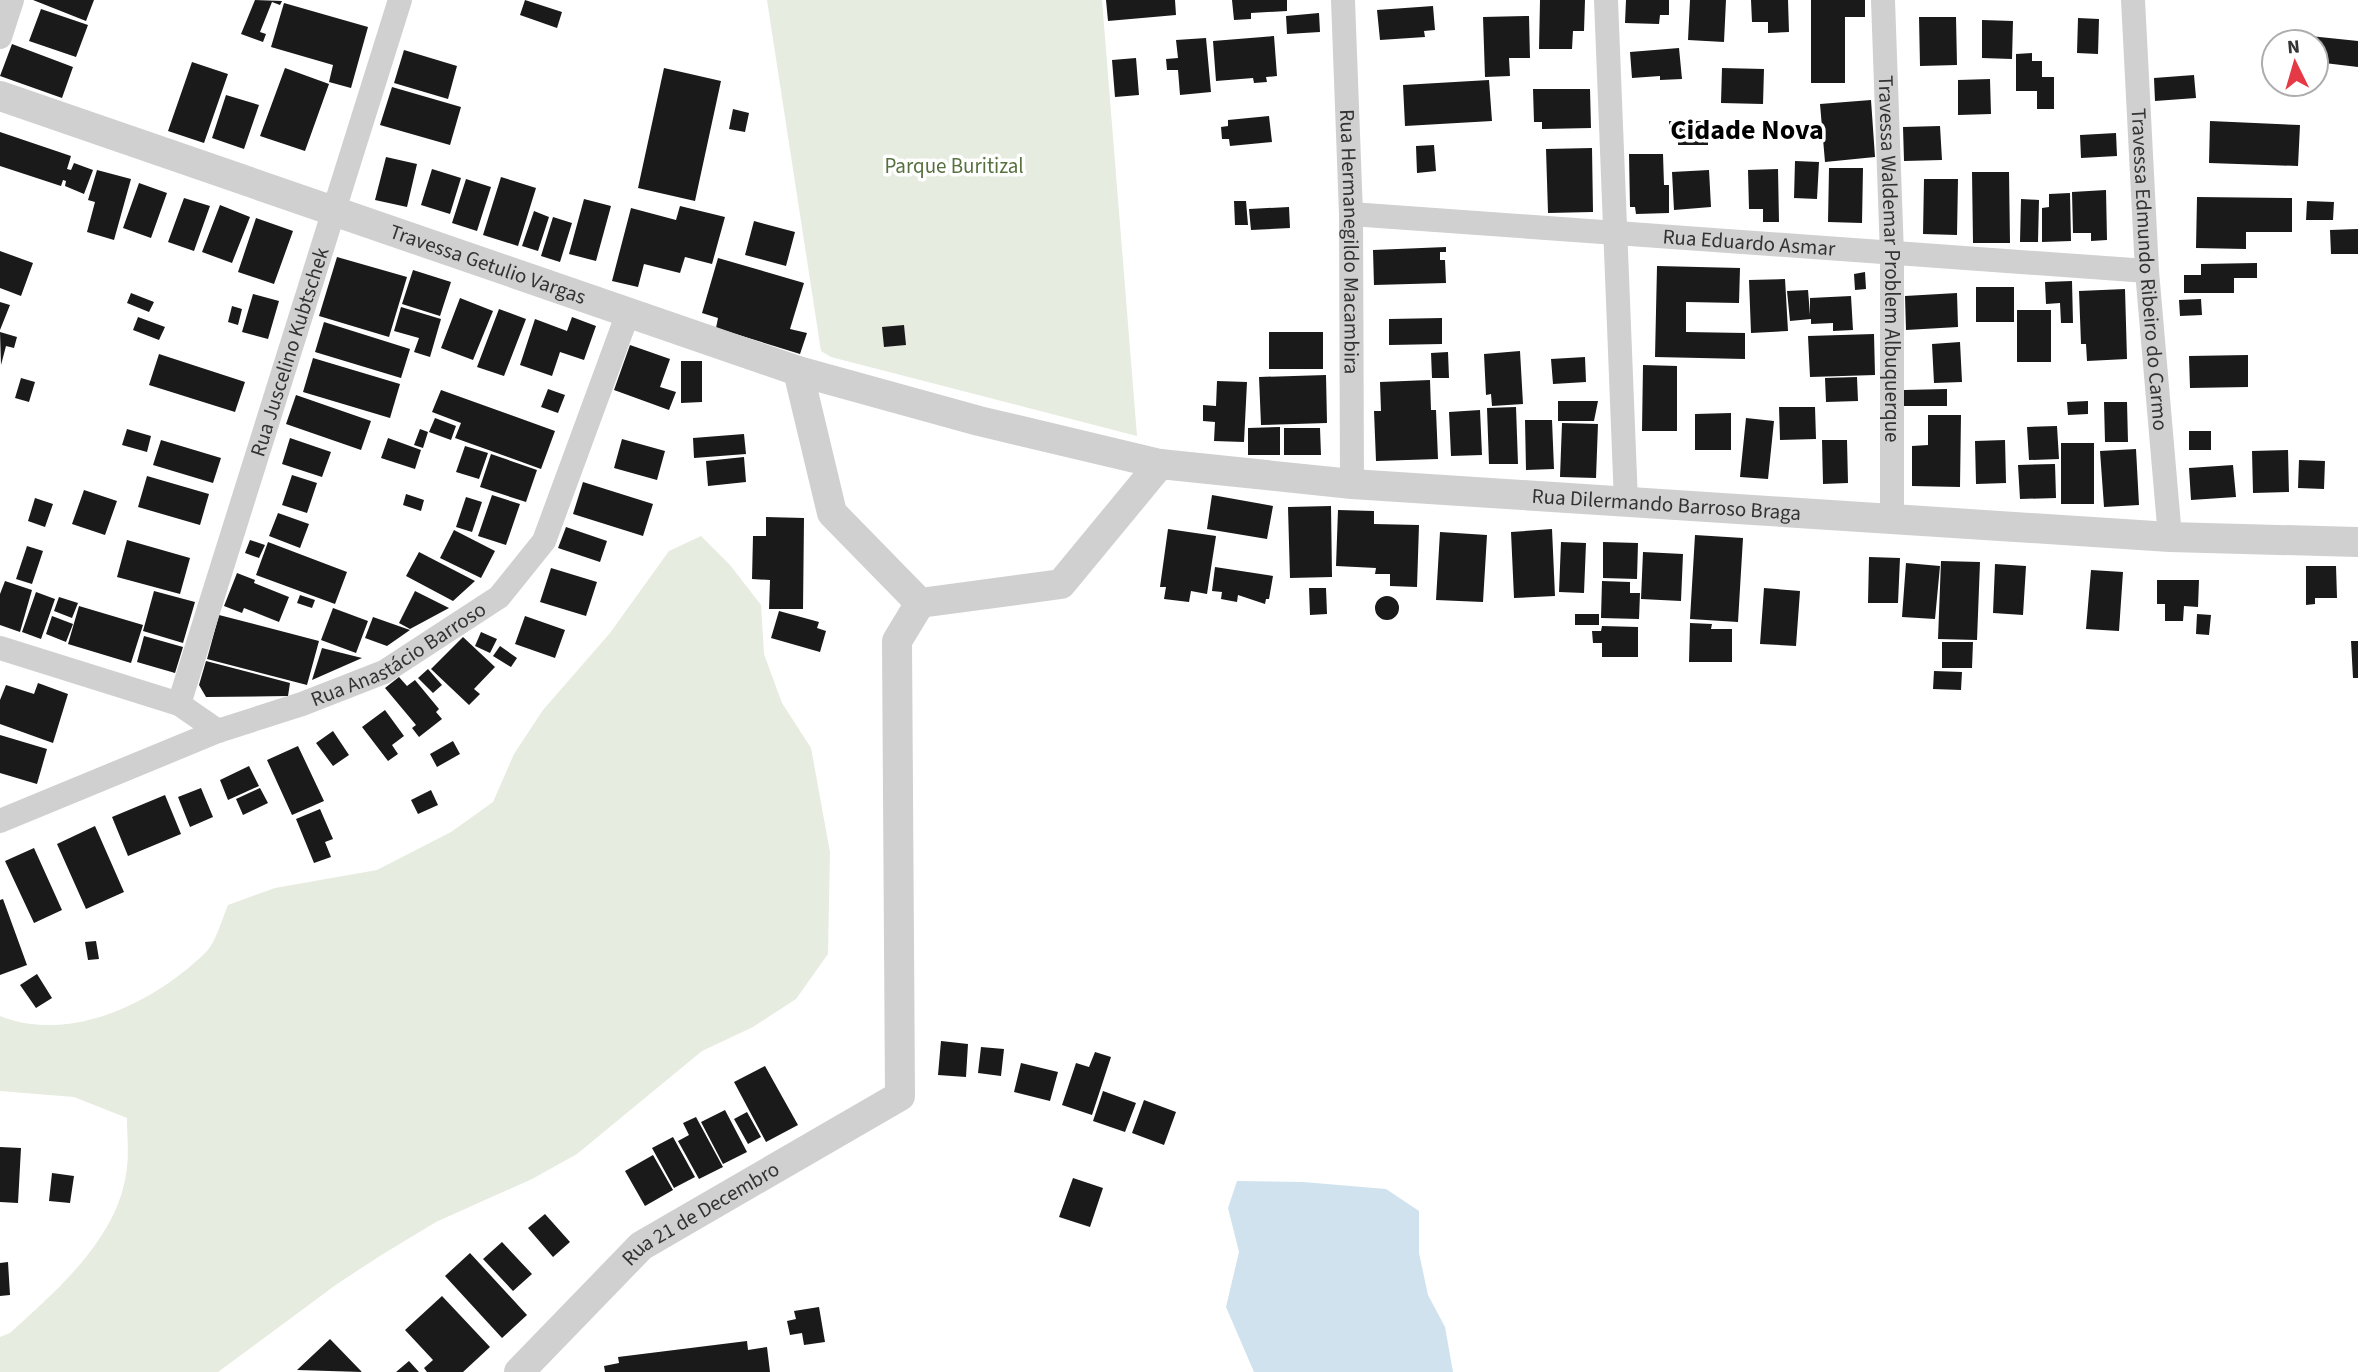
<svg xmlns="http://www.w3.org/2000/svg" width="2358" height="1372" viewBox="0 0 2358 1372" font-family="'Source Sans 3',sans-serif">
	<rect width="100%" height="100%" fill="#fff"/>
	<!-- green -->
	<path fill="#e6ecdf" d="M767,0H1102L1137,436L831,357L821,351Z
		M701,536L730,565L761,605L764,654L782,703L811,748L830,852L828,954L796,999L753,1027L702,1051L577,1154L532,1179L436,1222L383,1254L337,1284L218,1372H0V1337L10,1333C58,1289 120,1237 127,1167C129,1151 127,1134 127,1118L74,1097L0,1091V1016C70,1044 154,1003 205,953C216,943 222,919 228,905L275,888L377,870L451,832L493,802L514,754L543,710L610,633L669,551Z"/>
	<!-- water -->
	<path fill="#cfe2ee" d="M1237,1181L1303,1182L1386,1189L1419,1211V1253L1428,1295L1445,1327L1453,1372H1254L1226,1307L1239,1252L1228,1208Z"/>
	<!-- building -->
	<path fill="#1a1a1a" d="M33,0H94L86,21Z
		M255,0L282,1L280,5L272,2L260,32L266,34L263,42L241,34Z
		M525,0L562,12L557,28L520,15Z
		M1106,0H1175L1176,15L1108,21Z
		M1232,0H1287V11L1251,13V19L1234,20Z
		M1540,0H1585L1584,31H1573L1572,49H1539Z
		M1626,0H1669V15H1660L1659,24L1625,23Z
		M1690,0H1726L1724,42L1688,40Z
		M1751,0H1788L1789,32L1768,33V22H1752Z
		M1811,0H1865V17H1845V83H1811Z
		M284,3L368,27L351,88L329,82L333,65L271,47Z
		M1433,6L1435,30L1424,31L1425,37L1380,40L1377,10Z
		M41,9L88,25L76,57L29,41Z
		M1319,13L1320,32L1287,34L1286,16Z
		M1529,16L1530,58H1509L1510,76L1485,77L1483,17Z
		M1919,17H1956L1957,65L1920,66Z
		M2078,18L2099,19L2098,54L2077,53Z
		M1982,20L2013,21L2012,59L1982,58Z
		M1274,36L1277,76L1266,77L1267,82L1254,83L1253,78L1216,81L1213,41Z
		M2310,36L2358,41V67L2316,62V42H2309Z
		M1206,38L1211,92L1180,95L1178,70H1167L1166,59L1178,58L1176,40Z
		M12,44L73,67L62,98L0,76Z
		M1679,48L1682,79L1660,80V76L1632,78L1630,52Z
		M404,50L457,66L448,99L394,83Z
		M2032,53V61H2042V77H2054V109H2037V91H2016V54Z
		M1136,58L1139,95L1115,97L1112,60Z
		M192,62L228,74L204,143L168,131Z
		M285,68L329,84L305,151L260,136Z
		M664,68L721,81L695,201L638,188Z
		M1722,68L1764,69L1763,104L1721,103Z
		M2194,75L2196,98L2155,101L2154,78Z
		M1990,79L1991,114L1958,115V80Z
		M1489,80L1492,121L1405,126L1403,85Z
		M392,87L461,107L450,145L380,125Z
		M1533,89H1590L1591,128L1542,129V122H1534Z
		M226,95L259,105L244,149L212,138Z
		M1871,100L1875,157L1825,162L1820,104Z
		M733,109L749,113L745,132L729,129Z
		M1269,116L1272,142L1230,146L1229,139H1222L1221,127L1228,126V120Z
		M1669,121H1708V128H1717V140H1708V145H1678V133H1669Z
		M2210,121L2300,125L2298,166L2209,163Z
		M1940,126L1942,160L1904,161L1903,127Z
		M0,132L71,156L67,169L71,170L74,163L93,170L84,194L65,186L66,181L63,180L61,186L0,166Z
		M2116,133L2117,156L2081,158L2080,135Z
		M1434,145L1436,171L1417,173L1416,146Z
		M1592,148L1593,212L1548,213L1546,149Z
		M1629,154H1663L1664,185H1669V213L1636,214L1635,207H1630Z
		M386,157L417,164L407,207L375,200Z
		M1795,161L1819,162L1817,199L1794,198Z
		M1829,168H1863L1862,223L1828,222Z
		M432,169L461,178L450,214L421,205Z
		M1778,169L1779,222H1763V209H1749L1748,170Z
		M97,170L131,179L114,240L87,232L95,202L88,200Z
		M1709,170L1711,207L1674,210L1672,172Z
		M1972,172H2009L2010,243H1973Z
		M501,177L536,188L518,246L483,235Z
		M466,179L491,187L477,231L452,223Z
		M1924,179H1958L1957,235L1923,234Z
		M139,183L167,193L151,238L123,228Z
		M2106,190L2107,240L2091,241V233H2073L2072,192Z
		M2070,193L2071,241L2042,242V208L2049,207V194Z
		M2197,197L2292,198V232H2246V249L2196,248Z
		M184,198L210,206L194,251L168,242Z
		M584,199L611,206L596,261L569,254Z
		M2021,199L2039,200L2038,242H2020Z
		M1234,201H1246L1248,225H1235Z
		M2307,201L2334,202L2333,220H2306Z
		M220,205L250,217L232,263L202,252Z
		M680,206L725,217L712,264L685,257L680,273L644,264L638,287L612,281L631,208L676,220Z
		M1289,207L1290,228L1251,230L1249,209Z
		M534,211L549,217L538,251L522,246Z
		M553,217L572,223L560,262L541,256Z
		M256,218L293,231L274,284L238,272Z
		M754,221L795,232L786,266L745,255Z
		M2358,229V254H2331L2330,230Z
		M1446,247V252H1440V260H1445L1446,283L1374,285L1373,250Z
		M0,251L33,263L21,296L0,288Z
		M337,257L407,277L389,337L319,316Z
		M718,258L804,283L790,329L807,333L800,354L716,328L718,318L702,313Z
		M2257,263V278H2234V293H2184V275H2201V264Z
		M1657,266L1740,268L1739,303L1686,302V332L1745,333V359L1655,357Z
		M413,270L451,282L440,316L402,304Z
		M1865,272L1866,289L1855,290L1854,274Z
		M1785,279L1788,331L1751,333L1749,280Z
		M2072,281L2073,323H2061L2060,303L2046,304L2045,282Z
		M1976,287H2014V322H1976Z
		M2125,289L2127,359L2087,361L2086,344H2081L2079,291Z
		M1808,290L1810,315V298L1851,296L1853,330L1833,331V323L1811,324V319L1790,321L1787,291Z
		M131,293L154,302L149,312L127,303Z
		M1957,293L1958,327L1906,330L1905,296Z
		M253,294L279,301L268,339L242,332Z
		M460,298L493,311L473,360L441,348Z
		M2201,299L2202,315L2180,316L2179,300Z
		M0,302L10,305L0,330Z
		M232,306L242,309L238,325L228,322Z
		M401,307L441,319L430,357L414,352L419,338L394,331Z
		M499,309L526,319L504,376L477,367Z
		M2017,310H2051V362H2017Z
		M138,317L165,327L159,340L133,330Z
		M572,317L596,326L584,360L560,352L552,376L520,365L535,319L567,331Z
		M1442,318V344L1389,345V319Z
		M324,322L410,349L401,378L315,352Z
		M904,325L906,345L884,347L882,327Z
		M0,332L17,337L14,348L6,346L1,365Z
		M1269,332H1323V369H1269Z
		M1874,334L1875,375L1810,377L1808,336Z
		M1960,342L1962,382L1934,383L1932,344Z
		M630,345L670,359L660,387L676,392L669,410L614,390Z
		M1520,351L1523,404L1492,406L1491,394L1486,395L1484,354Z
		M1448,352L1449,378H1432L1431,353Z
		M159,354L245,382L235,412L149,385Z
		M2248,355V387L2190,388L2189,356Z
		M1585,357L1586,382L1553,384L1551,359Z
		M313,358L400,384L390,418L303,392Z
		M681,361H702V402L681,403Z
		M1643,365L1677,366V431H1642Z
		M1326,375L1327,423L1261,425L1259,377Z
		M1857,377L1858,401L1826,402L1825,378Z
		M21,378L35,382L29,402L15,398Z
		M1430,380L1431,410H1436L1438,459L1376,461L1374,411H1381L1380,382Z
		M1217,381L1247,382L1244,442L1214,441L1215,422L1203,421V405L1216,406Z
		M548,389L565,395L558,413L541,407Z
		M1947,389V406H1904V390Z
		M441,390L555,431L541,469L455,438L461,423L432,412Z
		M296,395L371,421L361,450L286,424Z
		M1558,401H1598L1594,421H1558Z
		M2088,401V414L2068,415L2067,402Z
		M2104,402H2127L2128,442H2105Z
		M1516,407L1518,464H1489L1487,408Z
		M1779,407H1815L1816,439L1780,440Z
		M1480,410L1482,455L1451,456L1449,412Z
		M1731,413V450H1695V414Z
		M1928,415H1961L1960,487L1912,486V446L1928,445Z
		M435,418L456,426L451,440L429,432Z
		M1746,418L1774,421L1768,479L1740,477Z
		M1525,420H1552L1554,469L1526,470Z
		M1562,423L1598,424L1596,478L1560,477Z
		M2057,426L2059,459L2029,460L2027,427Z
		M1280,427V455H1248V428Z
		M1284,428H1320L1321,455H1284Z
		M127,429L151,436L147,452L122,445Z
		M420,429L428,432L423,448L414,445Z
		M2189,431H2211V450H2189Z
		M744,434L746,454L694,458L693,438Z
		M290,438L331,452L322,477L282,464Z
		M388,438L421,450L415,469L381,458Z
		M622,439L665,451L657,480L614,468Z
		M161,440L221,458L213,483L153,465Z
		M1822,440H1847L1848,483L1823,484Z
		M2005,440L2006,483L1976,484L1975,441Z
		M2061,443H2094V504H2061Z
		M465,446L488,453L479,479L456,472Z
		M2136,449L2139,505L2104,507L2100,451Z
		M2288,450L2289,492L2253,493L2252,451Z
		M491,454L537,470L526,502L480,487Z
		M744,457L746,482L708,486L706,461Z
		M2299,460L2325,461L2324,489L2298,488Z
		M2055,464L2056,498L2020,499L2018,465Z
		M2233,465L2236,497L2191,500L2189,468Z
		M292,475L317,483L307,513L282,505Z
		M147,476L209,494L200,525L138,507Z
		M583,482L653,504L643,536L573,514Z
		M84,490L117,501L105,535L72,524Z
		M406,494L424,500L421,511L403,505Z
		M492,495L520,504L506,545L478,536Z
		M1212,495L1273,506L1267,539L1207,529Z
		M466,497L482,502L472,532L456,527Z
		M35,498L53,504L45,527L28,521Z
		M1331,506L1332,577L1290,578L1288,507Z
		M1338,510L1374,511V524L1419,525L1417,587L1390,586V574H1375L1376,568L1336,566Z
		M278,513L309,524L300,548L269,536Z
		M766,517L804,518L803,609H769L770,580L752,579L753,536H766Z
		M566,527L607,541L600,562L558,548Z
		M1168,529L1216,536L1207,594L1191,591L1189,602L1164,599L1166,587H1160Z
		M1552,529L1555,596L1514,598L1511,532Z
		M454,530L495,551L481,578L440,558Z
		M1440,532L1487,535L1483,602L1436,600Z
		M1695,535L1743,538L1738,622L1690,619Z
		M127,540L190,558L180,594L117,577Z
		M250,540L265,545L259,558L245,553Z
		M268,542L347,572L335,604L256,575Z
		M1561,542L1586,543L1584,593L1559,592Z
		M1603,542L1638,543L1637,579L1603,578Z
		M27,546L43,551L32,584L16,579Z
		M419,552L475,581L453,601L406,576Z
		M1643,552L1683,554L1681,601L1641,599Z
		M1869,557L1900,558L1898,603H1868Z
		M1941,561L1980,562L1977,640L1938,639Z
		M1906,563L1940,566L1935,619L1902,617Z
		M1995,564L2026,566L2023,615L1993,613Z
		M2306,566H2336L2337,598H2315V604L2306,605Z
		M1215,567L1273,576L1269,599H1266L1265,604L1238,595L1237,602L1221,599L1222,592L1212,591Z
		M551,568L597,582L586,616L540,602Z
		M2091,570L2123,572L2119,631L2086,629Z
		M237,573L255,580L254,583L289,597L279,622L244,608L242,613L224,606Z
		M2157,580H2199L2198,607L2184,606L2183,621H2165V604H2157Z
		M5,581L32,590L20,632L0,625V594Z
		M1602,581L1630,582V593H1640L1639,619L1601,618Z
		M1309,588H1326L1327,614L1310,615Z
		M1764,588L1800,591L1796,646L1760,644Z
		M154,591L195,602L183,643L143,631Z
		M415,591L449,608L410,629L399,623Z
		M36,592L55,599L41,639L22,632Z
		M300,595L315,600L312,608L297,603Z
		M1375 608a12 12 0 1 1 24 0a12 12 0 1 1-24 0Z
		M59,597L78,603L72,618L54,611Z
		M79,606L143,625L131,663L68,644Z
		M333,608L368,621L356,653L321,640Z
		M779,611L819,622L817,628L826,631L820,652L771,638Z
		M1575,614H1599V625H1575Z
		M2197,614L2211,615L2209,635L2196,634Z
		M219,615L319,641L307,685L207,659Z
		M52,616L73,624L66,642L46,634Z
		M525,616L565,630L555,658L515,644Z
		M373,617L410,630L387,646L365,638Z
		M1690,623L1712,624L1711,629H1732V662H1689Z
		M1602,626L1638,627V657H1602V643H1593L1592,631H1601Z
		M481,632L497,639L490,653L475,646Z
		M144,636L183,647L175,673L137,662Z
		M463,637L495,667L474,689L480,694L469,705L431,669Z
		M2351,641H2358V678H2353Z
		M1942,642H1973L1972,668H1942Z
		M500,646L517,658L511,667L493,656Z
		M322,648L362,658L312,680Z
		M206,661L290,683L288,696L206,697L199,685Z
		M428,669L442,685L433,693L418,678Z
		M1934,671L1962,672L1961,690L1933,689Z
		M399,677L407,686L415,680L439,709L436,712L442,719L419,737L412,728L416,725L385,688Z
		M38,683L68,694L53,743L0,724V700L6,685L34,694Z
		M385,710L404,736L392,745L398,754L388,761L362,727Z
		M333,731L349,755L333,766L316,743Z
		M0,735L47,749L37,784L0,773Z
		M453,741L460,754L437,767L430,754Z
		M298,746L324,801L292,815L267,760Z
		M249,766L259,786L228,800L220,780Z
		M201,788L213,817L190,827L178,797Z
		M260,788L268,803L243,815L236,799Z
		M431,790L438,805L418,814L411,800Z
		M165,795L181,834L128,856L112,817Z
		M320,809L333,839L325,842L331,857L314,863L296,819Z
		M95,826L124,892L86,909L57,844Z
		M34,848L62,910L34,923L5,861Z
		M3,899L27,965L0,975V900Z
		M96,941L99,959L88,960L85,942Z
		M37,974L52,998L36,1008L20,985Z
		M941,1041L968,1044L966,1077L938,1075Z
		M981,1047L1004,1049L1001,1076L978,1073Z
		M1095,1052L1111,1057L1092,1115L1062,1105L1076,1063L1089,1067Z
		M1021,1063L1058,1072L1050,1101L1014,1092Z
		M765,1066L798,1125L766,1142L734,1082Z
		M1103,1091L1136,1103L1125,1132L1093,1121Z
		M1144,1100L1176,1112L1164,1145L1132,1133Z
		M725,1110L747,1152L723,1164L701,1122Z
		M747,1112L761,1137L748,1144L734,1119Z
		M696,1117L723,1167L699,1179L678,1141L689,1135L683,1123Z
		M673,1137L695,1177L674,1188L652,1148Z
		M0,1147L21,1148L18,1203L0,1202Z
		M653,1155L673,1190L645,1206L625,1171Z
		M52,1173L74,1176L70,1203L49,1201Z
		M1073,1178L1103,1188L1090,1227L1059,1217Z
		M545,1214L570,1242L553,1257L528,1228Z
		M502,1242L532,1274L513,1291L483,1259Z
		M470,1253L527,1315L502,1338L445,1276Z
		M8,1262L10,1295L0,1296V1263Z
		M442,1296L490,1347L463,1372H427L424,1368L433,1360L405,1330Z
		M819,1307L825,1342L804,1345L802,1333L790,1335L787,1321L796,1319L794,1311Z
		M330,1339L362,1372L297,1370Z
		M747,1341L748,1350L767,1347L770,1372H605L604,1366L619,1363L618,1357Z
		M409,1361L419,1372H396Z"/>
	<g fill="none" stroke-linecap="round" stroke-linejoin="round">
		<!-- minor -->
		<g stroke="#d0d0d0" stroke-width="24">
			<path id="s1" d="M1343,0L1351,214L1352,484"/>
			<path d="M1606,0L1626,502"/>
			<path id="s2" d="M1883,0L1892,255V519"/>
			<path id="s3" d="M2133,0L2147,271L2170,537"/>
			<path d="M0,37L12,0"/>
			<path id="s4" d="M1351,214L2147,271"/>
			<path id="s5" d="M0,648L179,704L218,731L302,704L384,672L499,597L544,541L628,313"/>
			<path id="s6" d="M179,704L400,0"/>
			<path d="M0,821L218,731"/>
		</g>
		<!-- tertiary -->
		<g stroke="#d0d0d0" stroke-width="30">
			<path id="s7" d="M0,96L798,371L979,421L1160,464L1352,484L2170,537L2358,542"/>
			<path d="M798,371L832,513L920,603L1061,584L1160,464"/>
			<path id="s8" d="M519,1372L641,1246L900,1096L897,641L920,603"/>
		</g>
	</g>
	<g text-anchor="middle" stroke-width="7" stroke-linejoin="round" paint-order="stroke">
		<!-- park labels -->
		<g font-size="21" fill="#56703f" stroke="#fff">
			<text x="954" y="173">Parque Buritizal</text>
		</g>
		<!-- street labels -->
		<g font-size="21" fill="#333" stroke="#fff">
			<text dy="7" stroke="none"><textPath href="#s1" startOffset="242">Rua Hermanegildo Macambira</textPath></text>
			<text dy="7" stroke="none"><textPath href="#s4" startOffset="399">Rua Eduardo Asmar</textPath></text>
			<text dy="7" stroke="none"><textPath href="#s2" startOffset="259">Travessa Waldemar Problem Albuquerque</textPath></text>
			<text dy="7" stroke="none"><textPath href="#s7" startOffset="516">Travessa Getulio Vargas</textPath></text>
			<text dy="7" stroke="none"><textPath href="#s3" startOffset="270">Travessa Edmundo Ribeiro do Carmo</textPath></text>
			<text dy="7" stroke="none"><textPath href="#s6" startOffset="369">Rua Juscelino Kubtschek</textPath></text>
			<text dy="7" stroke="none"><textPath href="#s7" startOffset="1726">Rua Dilermando Barroso Braga</textPath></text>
			<text dy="7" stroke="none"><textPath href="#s5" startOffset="432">Rua Anastácio Barroso</textPath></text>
			<text dy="7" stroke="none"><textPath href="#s8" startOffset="243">Rua 21 de Decembro</textPath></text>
		</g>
		<!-- district labels -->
		<g font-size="28" font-weight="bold" fill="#000" stroke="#fff">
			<text x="1747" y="139">Cidade Nova</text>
		</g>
	</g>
	<!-- north arrow -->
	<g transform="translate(2295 63) rotate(355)"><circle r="33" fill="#ffffff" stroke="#adadad" stroke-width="2"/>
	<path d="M0-5L12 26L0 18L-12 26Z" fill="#e63946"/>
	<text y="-10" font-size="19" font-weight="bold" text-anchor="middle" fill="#333333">N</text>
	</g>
</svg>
